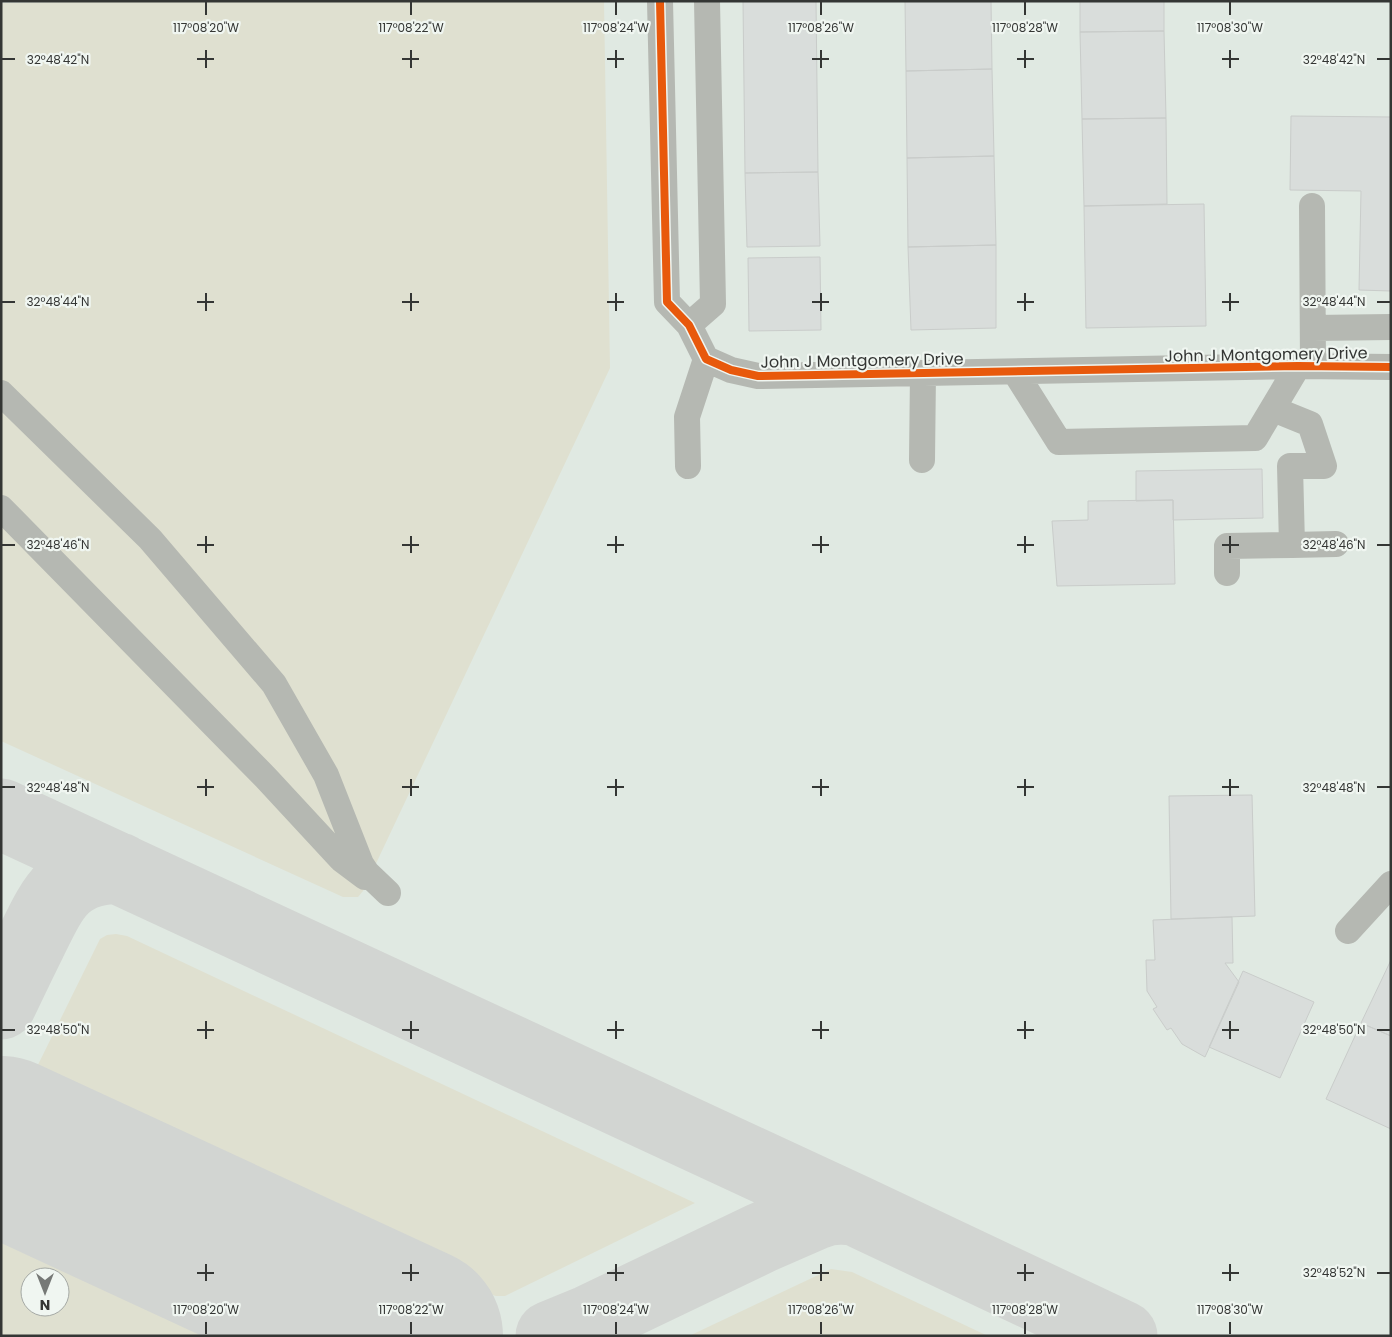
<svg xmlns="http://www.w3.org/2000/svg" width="1392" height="1337" viewBox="0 0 1392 1337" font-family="Poppins,sans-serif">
	<rect width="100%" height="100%" fill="#f1f5f2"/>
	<!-- built -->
	<path fill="#e0e9e2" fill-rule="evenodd" d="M1,1H1391V1336H1ZM30,1277H60V1307H30Z"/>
	<!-- green -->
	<path fill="#dfe0d0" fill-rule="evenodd" d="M141,1H604L610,368L363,891L358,897H343L1,741V3Z
		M116,934L127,936L695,1203L505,1296H496L486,1293L30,1081L100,939L107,935Z
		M1,1220L251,1336H1ZM30,1277H60V1307H30Z
		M831,1269L852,1272L988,1336H689Z"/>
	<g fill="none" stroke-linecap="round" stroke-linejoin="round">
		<!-- taxiway -->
		<path stroke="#d2d5d2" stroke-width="71" d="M1,814L855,1210L1122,1336
			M1,1004C11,983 21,962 31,942C53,897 64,870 119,868
			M551,1336L590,1320L761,1238L816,1214L828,1210L841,1209L855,1210"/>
		<!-- runway -->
		<path stroke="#d2d5d2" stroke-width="178" d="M1,1145L414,1336"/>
	</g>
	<!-- building -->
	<path fill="#d9dddb" stroke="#c9ccca" d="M743,1H816L818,172L745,173Z
		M905,1H991L992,69L906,71Z
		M1080,1H1164V31L1080,32Z
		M1164,31L1166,118L1082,119L1080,32Z
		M992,69L994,156L907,158L906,71Z
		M1291,116L1391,117V291L1359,290L1361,191L1290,190Z
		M1166,118L1167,204L1084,206L1082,119Z
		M994,156L996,245L908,247L907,158Z
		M818,172L820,246L747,247L745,173Z
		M1204,204L1206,326L1086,328L1084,206Z
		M996,245V328L911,330L908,247Z
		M820,257L821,330L749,331L748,258Z
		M1262,469L1263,518L1173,520V500L1136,501V471Z
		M1173,500L1175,584L1057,586L1052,521L1088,520V501Z
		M1252,795L1255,916L1171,919L1169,796Z
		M1232,917L1233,963H1225L1239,982L1205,1057L1182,1044L1171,1028L1167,1030L1153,1009L1157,1007L1147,991L1146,960H1155L1153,920Z
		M1391,960V1036L1361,1023Z
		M1243,971L1314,1002L1280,1078L1209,1047Z
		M1361,1023L1391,1036V1129L1326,1099Z"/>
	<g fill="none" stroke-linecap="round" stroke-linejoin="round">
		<!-- minor -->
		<path stroke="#b5b8b2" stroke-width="26" d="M660,1L667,302L689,325L706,359L731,370L758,376L1298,366L1391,367
			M1312,206L1313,366
			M689,325L713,304L707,1
			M1313,328L1391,327
			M1015,372L1059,442L1255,438L1298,366
			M1,393L150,539L274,684L326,775L361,864L367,873L388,893
			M1273,409L1310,424L1324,466H1290L1292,545L1336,544
			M922,460L923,373
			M688,466L687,417L706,359
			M1,508L266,778L341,859L365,877
			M1227,573V546L1292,545
			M1348,931L1391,884"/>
		<!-- cycleway casing -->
		<g stroke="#f0f6f1" stroke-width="11">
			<path id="cycleway" d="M660,1L667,302L689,325L706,359L731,370L758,376L1298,366L1391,367"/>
		</g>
		<!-- cycleway -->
		<use href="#cycleway" stroke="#e8590c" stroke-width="8"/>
	</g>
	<!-- ticks -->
	<path fill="none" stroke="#343634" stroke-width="2" d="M206,2V15M411,2V15M616,2V15M821,2V15M1025,2V15M1230,2V15M206,50V68M411,50V68M616,50V68M821,50V68M1025,50V68M1230,50V68M2,59H15M197,59H214M402,59H419M607,59H624M812,59H829M1017,59H1034M1222,59H1239M1377,59H1390M206,293V311M411,293V311M616,293V311M821,293V311M1025,293V311M1230,293V311M2,302H15M197,302H214M402,302H419M607,302H624M812,302H829M1017,302H1034M1222,302H1239M1377,302H1390M206,536V553M411,536V553M616,536V553M821,536V553M1025,536V553M1230,536V553M2,545H15M197,545H214M402,545H419M607,545H624M812,545H829M1017,545H1034M1222,545H1239M1377,545H1390M206,779V796M411,779V796M616,779V796M821,779V796M1025,779V796M1230,779V796M2,787H15M197,787H214M402,787H419M607,787H624M812,787H829M1017,787H1034M1222,787H1239M1377,787H1390M206,1021V1039M411,1021V1039M616,1021V1039M821,1021V1039M1025,1021V1039M1230,1021V1039M2,1030H15M197,1030H214M402,1030H419M607,1030H624M812,1030H829M1017,1030H1034M1222,1030H1239M1377,1030H1390M206,1264V1281M411,1264V1281M616,1264V1281M821,1264V1281M1025,1264V1281M1230,1264V1281M197,1273H214M402,1273H419M607,1273H624M812,1273H829M1017,1273H1034M1222,1273H1239M1377,1273H1390M206,1322V1334M411,1322V1334M616,1322V1334M821,1322V1334M1025,1322V1334M1230,1322V1334"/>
	<g text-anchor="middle" stroke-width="4.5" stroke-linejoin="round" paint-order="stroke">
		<!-- street labels -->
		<g font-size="16" fill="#343634" stroke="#f0f6f1">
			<text transform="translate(1266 354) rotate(-1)" y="6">John J Montgomery Drive</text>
			<text transform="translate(862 360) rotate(-1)" y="6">John J Montgomery Drive</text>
		</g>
	</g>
	<g font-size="12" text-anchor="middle" fill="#343634" stroke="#f0f6f1" stroke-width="4.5" stroke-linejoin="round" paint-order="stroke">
		<text x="206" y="32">117°08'20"W</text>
		<text x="411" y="32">117°08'22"W</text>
		<text x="616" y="32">117°08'24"W</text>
		<text x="821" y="32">117°08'26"W</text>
		<text x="1025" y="32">117°08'28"W</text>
		<text x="1230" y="32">117°08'30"W</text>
		<text x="1334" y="64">32°48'42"N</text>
		<text x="58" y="64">32°48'42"N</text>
		<text x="1334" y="306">32°48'44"N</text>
		<text x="58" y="306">32°48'44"N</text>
		<text x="1334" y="549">32°48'46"N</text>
		<text x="58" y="549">32°48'46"N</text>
		<text x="1334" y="792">32°48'48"N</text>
		<text x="58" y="792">32°48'48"N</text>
		<text x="1334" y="1034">32°48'50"N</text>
		<text x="58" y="1034">32°48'50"N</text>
		<text x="1334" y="1277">32°48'52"N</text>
		<text x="206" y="1314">117°08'20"W</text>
		<text x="411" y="1314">117°08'22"W</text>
		<text x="616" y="1314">117°08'24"W</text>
		<text x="821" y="1314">117°08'26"W</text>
		<text x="1025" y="1314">117°08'28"W</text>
		<text x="1230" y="1314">117°08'30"W</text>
	</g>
	<!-- border -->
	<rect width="1392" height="1337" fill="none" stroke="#343634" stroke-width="5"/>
	<!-- north arrow -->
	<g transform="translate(45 1292) rotate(180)"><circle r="24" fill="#f0f6f1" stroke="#a5a9a5"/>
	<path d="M0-4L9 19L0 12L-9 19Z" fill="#767976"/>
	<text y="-8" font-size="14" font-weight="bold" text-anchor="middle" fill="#343634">N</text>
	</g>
</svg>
